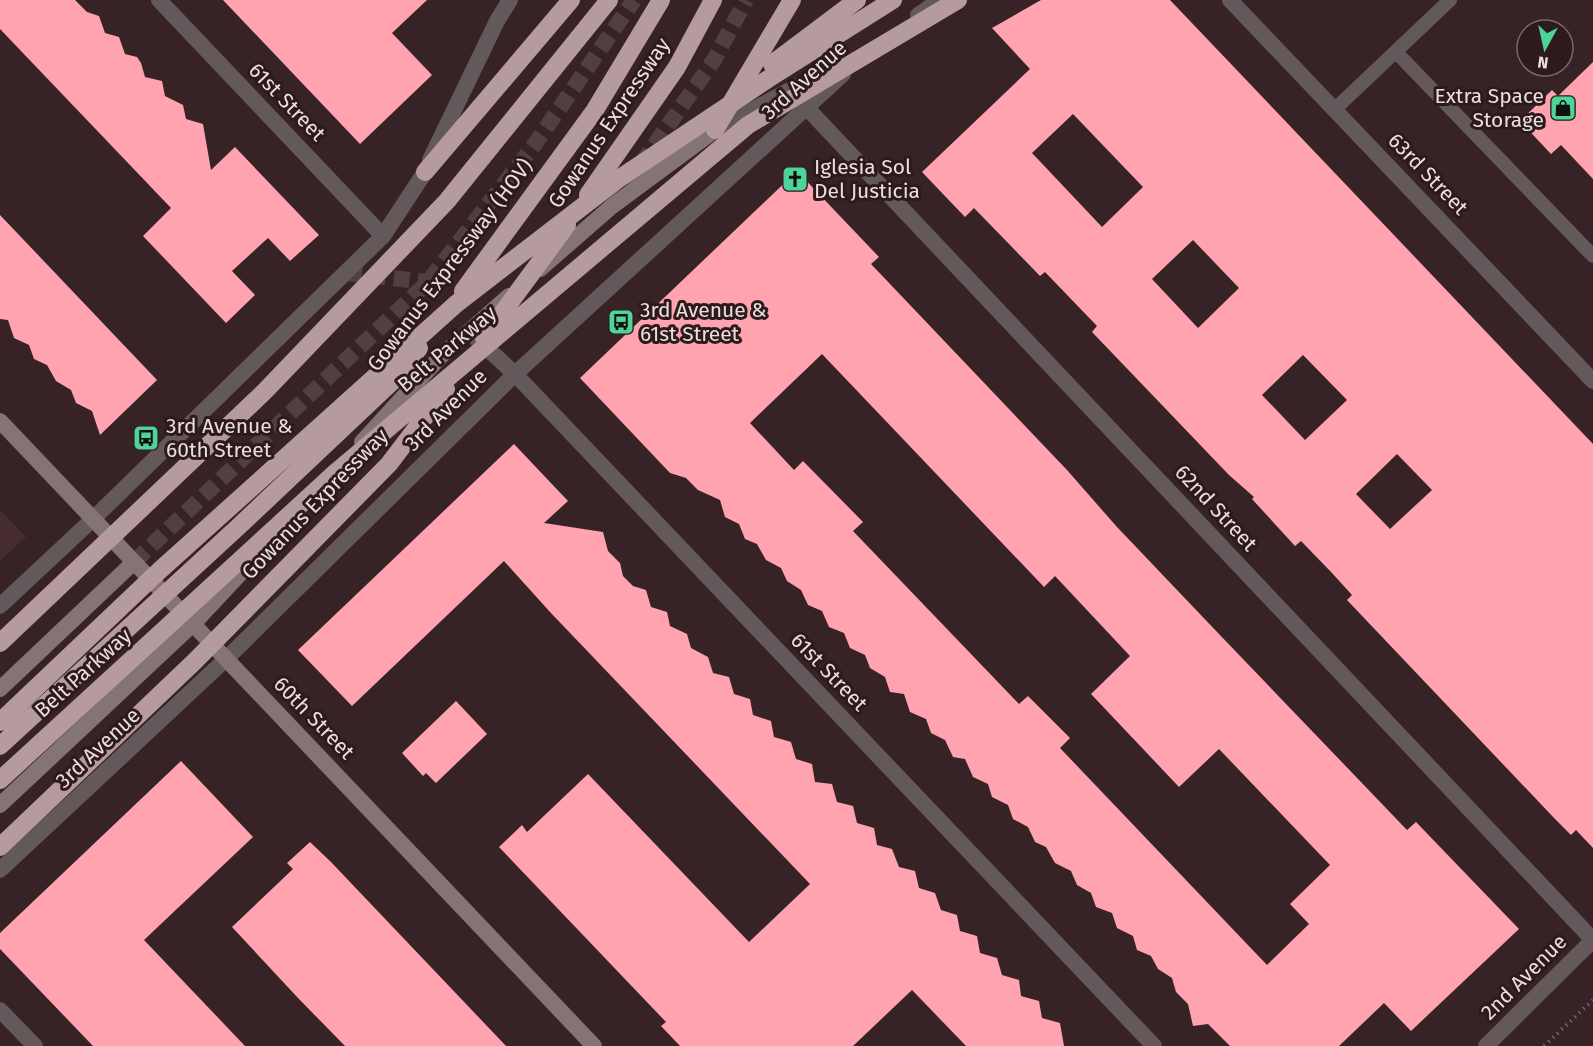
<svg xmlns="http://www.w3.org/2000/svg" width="1593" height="1046" viewBox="0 0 1593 1046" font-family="'Fira Sans',sans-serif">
	<rect width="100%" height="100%" fill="#372326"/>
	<!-- built -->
	<path fill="#462c2f" d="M0,510L26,537L0,561Z"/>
	<!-- building -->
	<path fill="#fea3af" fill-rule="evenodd" d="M0,0H75L87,12L99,16L105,33L119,37L125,54L137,57L141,63L145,77L162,81L165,96L183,105L186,119L203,124L211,170L235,147L319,235L290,261L268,238L232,271L255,295L226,323L143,236L171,208L0,29Z
		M223,0H427L392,33L432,75L360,144Z
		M1041,0H1170L1593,444V848L1576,830L1571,835L1555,819L1347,600L1352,595L1332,573L1301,541L1295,546L1252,499L1254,497L1229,475L1092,332L1097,326L1045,272L1040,276L974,208L965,217L922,172L1030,69L992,28ZM1073,114L1143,187L1102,227L1032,153ZM1193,240L1239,288L1198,328L1152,279ZM1303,355L1347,400L1305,440L1262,395ZM1397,454L1432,490L1390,529L1356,494Z
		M1593,62V179L1561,145L1551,154L1520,121L1552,90L1558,96Z
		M797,171L879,257L871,264L1067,470L1117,527L1219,634L1407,830L1416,822L1519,929L1411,1031L1384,1003L1339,1046H1230L1208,1024L1193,1026L1188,1004L1176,992L1172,978L1158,969L1151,956L1137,950L1133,936L1117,928L1112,913L1096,907L1091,893L1077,885L1071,871L1055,863L1046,847L1035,842L1028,827L1013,819L1008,805L992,797L988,784L973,777L965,759L953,757L945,740L931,733L926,719L910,712L904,694L890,692L885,677L870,668L865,655L850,648L844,633L829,627L822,611L808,605L801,590L787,581L781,568L766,560L757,544L745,539L739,524L725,517L720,500L698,490L686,478L670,473L580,378ZM822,354L1044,587L1055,576L1130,656L1091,694L1179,787L1219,749L1330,865L1290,904L1309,924L1267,965L1060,748L1070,738L1028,696L1019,704L853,531L863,522L803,461L794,470L750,423Z
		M0,215L157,380L100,435L92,411L76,403L71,390L56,381L47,365L34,359L29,345L14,338L8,320L0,319Z
		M514,444L568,501L544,523L603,532L608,551L620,563L623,576L633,586L646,590L651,607L667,612L670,626L687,634L691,648L708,657L713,673L729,677L734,694L750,699L753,715L771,721L774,737L791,742L796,759L812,764L815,782L832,784L837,802L853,806L857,823L874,828L877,845L892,849L899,867L915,871L919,888L935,893L941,910L957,915L960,931L977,936L980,953L997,958L1002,975L1019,980L1021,996L1039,1001L1042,1018L1060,1023L1064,1046H966L912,990L853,1046H680L661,1026L666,1022L499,847L522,825L527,832L588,774L749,942L810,884L550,612L504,561L352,706L298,650Z
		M456,701L487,734L436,783L426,773L423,776L402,753Z
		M181,761L253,837L144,940L245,1046H93L0,949V933Z
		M310,842L331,862L506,1046H345L298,998L232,927L293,869L287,863Z"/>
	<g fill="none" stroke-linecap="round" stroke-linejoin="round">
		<!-- secondary-tunnel -->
		<path stroke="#523f42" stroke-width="16" stroke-dasharray="16 8" stroke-linecap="butt" d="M613,204L714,60L746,0
			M346,273L428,282
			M134,562L428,282L535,144L634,0"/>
		<!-- path -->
		<path stroke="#756366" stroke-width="4" stroke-dasharray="1.5 4.5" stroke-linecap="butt" d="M1544,1046L1593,1000"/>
		<!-- service -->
		<path stroke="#64595a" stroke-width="14" d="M1396,52L1593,256
			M1335,109L1450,0"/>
		<!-- minor -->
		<path stroke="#64595a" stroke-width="16" d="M159,0L383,236
			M1230,0L1593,381
			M806,107L1593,940
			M430,160L497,21L510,0
			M476,338L515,374L1154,1046
			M0,1010L35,1046"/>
		<!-- tertiary -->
		<path stroke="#64595a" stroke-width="16" d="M918,15L940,0
			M715,130L799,85
			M0,606L93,519L383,236L425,172
			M0,870L226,659L515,374L843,74
			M1486,1046L1593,940"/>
		<!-- secondary -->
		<path stroke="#857476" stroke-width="16" d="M540,269L611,207L715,130
			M0,421L594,1046
			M362,442L441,356L509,296
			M0,689L134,562
			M0,805L193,624L267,545"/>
		<!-- motorway -->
		<path stroke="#b59b9d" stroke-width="18" d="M715,130L792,0
			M425,172L571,0"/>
		<!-- motorway-bridge -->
		<path stroke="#b59b9d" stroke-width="18" d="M772,64L857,0
			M588,195L677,67L713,0
			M463,291L595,110L661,0
			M484,338L567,225
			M0,643L265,391L447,201L609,0
			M0,722L159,571L456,304L617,180L768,79L893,0
			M0,746L237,528L397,377L419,348
			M0,780L335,473L748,125L958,0
			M0,847L195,661L389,464L446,389"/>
	</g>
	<!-- icons -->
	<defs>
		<g id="shop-square" transform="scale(1.35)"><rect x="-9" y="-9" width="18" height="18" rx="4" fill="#4ed399" stroke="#2d1a1c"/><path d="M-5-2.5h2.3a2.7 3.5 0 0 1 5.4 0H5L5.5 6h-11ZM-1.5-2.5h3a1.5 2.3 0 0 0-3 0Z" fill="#111"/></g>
		<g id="church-square" transform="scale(1.35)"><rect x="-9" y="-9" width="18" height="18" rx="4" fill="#4ed399" stroke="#2d1a1c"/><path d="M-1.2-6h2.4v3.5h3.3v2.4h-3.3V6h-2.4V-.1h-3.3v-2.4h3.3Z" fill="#111"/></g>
		<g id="bus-square" transform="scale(1.35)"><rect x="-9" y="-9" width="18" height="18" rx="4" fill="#4ed399" stroke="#2d1a1c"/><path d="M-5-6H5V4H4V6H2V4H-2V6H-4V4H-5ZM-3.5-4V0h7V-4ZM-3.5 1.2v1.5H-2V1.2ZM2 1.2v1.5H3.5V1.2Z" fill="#111"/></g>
	</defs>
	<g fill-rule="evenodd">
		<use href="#shop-square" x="1563" y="108"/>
		<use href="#church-square" x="795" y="179"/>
		<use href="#bus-square" x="621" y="322"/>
		<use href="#bus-square" x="146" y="438"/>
	</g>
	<g text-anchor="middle" stroke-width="6" stroke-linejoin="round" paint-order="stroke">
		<!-- street labels -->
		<g font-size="21" fill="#ecdee0" stroke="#2d1a1c">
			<text transform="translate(804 80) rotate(-42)" y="7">3rd Avenue</text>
			<text transform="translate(287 102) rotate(46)" y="7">61st Street</text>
			<text transform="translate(609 123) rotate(-56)" y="7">Gowanus Expressway</text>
			<text transform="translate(1428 174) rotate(46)" y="7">63rd Street</text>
			<text transform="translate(450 265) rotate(-53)" y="7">Gowanus Expressway (HOV)</text>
			<text transform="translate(447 349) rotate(-40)" y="7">Belt Parkway</text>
			<text transform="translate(446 410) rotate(-45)" y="7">3rd Avenue</text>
			<text transform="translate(315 504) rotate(-46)" y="7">Gowanus Expressway</text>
			<text transform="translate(1216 508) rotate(47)" y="7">62nd Street</text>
			<text transform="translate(829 672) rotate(46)" y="7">61st Street</text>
			<text transform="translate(83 673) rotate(-42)" y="7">Belt Parkway</text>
			<text transform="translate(314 718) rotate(46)" y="7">60th Street</text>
			<text transform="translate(98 748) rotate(-43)" y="7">3rd Avenue</text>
			<text transform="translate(1524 977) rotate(-45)" y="7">2nd Avenue</text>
		</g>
		<!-- poi labels -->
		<g font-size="21" fill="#ecdee0" stroke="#2d1a1c" text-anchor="start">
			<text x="1544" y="103" text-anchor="end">Extra Space<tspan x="1544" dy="24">Storage</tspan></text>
			<text x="814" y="174">Iglesia Sol<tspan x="814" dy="24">Del Justicia</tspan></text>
			<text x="640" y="317">3rd Avenue &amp;<tspan x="640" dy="24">61st Street</tspan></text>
			<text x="166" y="433">3rd Avenue &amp;<tspan x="166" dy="24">60th Street</tspan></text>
		</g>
	</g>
	<!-- north arrow -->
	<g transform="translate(1545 48) rotate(188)"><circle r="28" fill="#2d1a1c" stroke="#79686a" stroke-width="1.5"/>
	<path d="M0-4.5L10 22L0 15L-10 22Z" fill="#4ed399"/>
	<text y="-9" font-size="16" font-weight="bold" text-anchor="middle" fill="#ecdee0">N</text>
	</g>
</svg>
